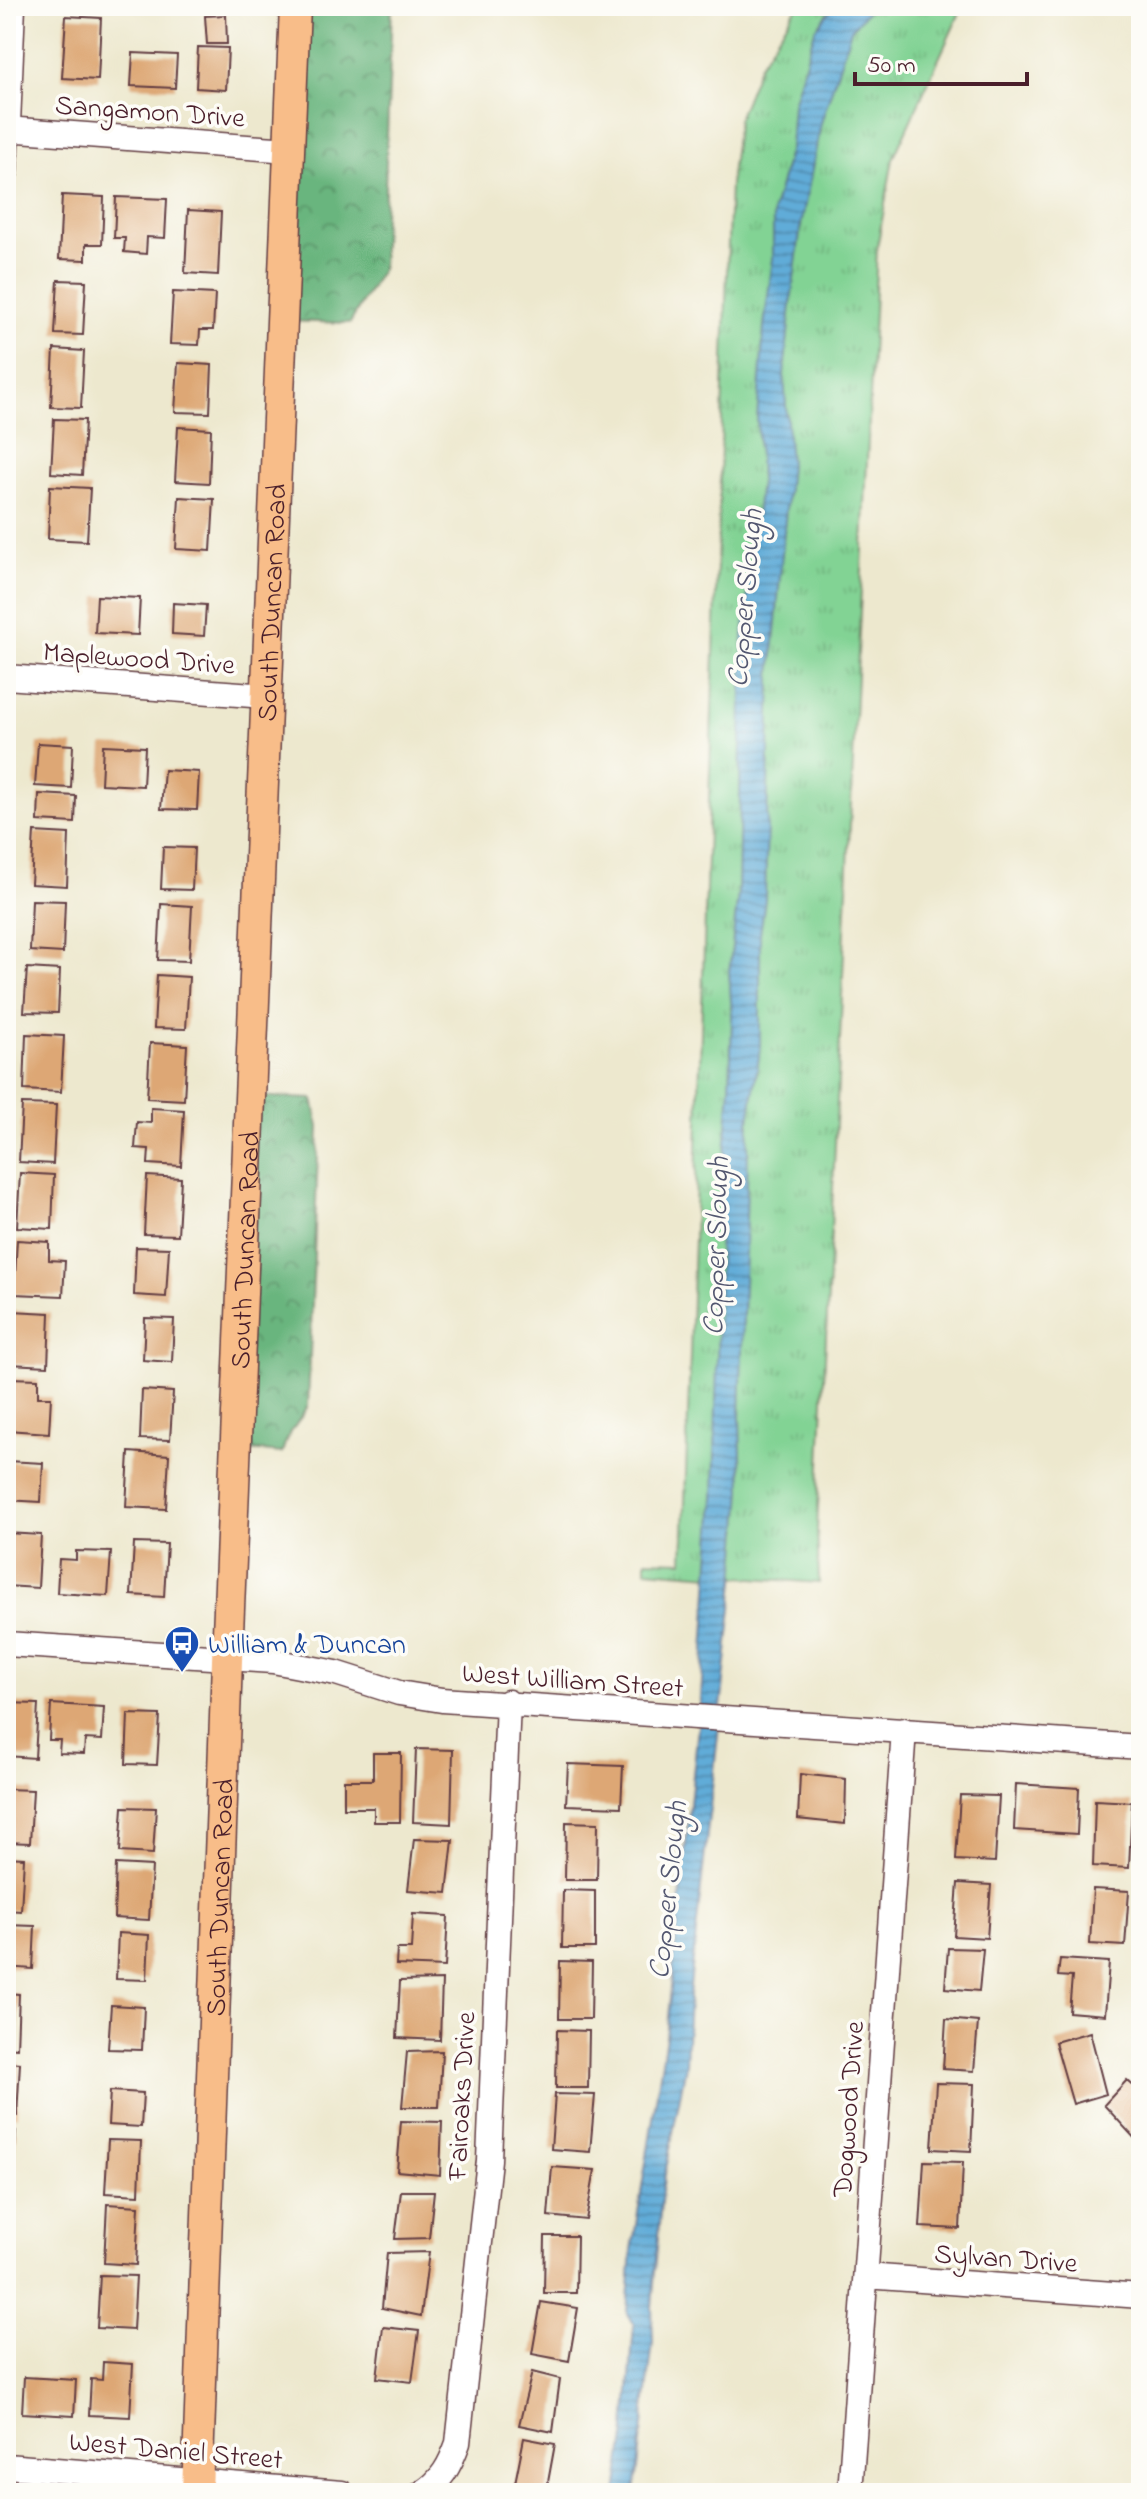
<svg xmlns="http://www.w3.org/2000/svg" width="1147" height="2499" viewBox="0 0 1147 2499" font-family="'Indie Flower',sans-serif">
	<defs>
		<pattern id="grass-tufts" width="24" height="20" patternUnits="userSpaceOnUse" patternTransform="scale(2)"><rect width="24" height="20" fill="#82d394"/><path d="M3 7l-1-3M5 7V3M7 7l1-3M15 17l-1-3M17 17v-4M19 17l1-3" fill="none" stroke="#72b580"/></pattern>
		<pattern id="forest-crowns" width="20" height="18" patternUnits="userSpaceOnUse" patternTransform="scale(2)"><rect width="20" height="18" fill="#69b57e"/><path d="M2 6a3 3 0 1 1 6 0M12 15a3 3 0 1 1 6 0" fill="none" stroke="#589367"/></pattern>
		<pattern id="water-rules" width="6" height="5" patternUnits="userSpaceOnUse" patternTransform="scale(2)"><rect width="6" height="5" fill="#60acd8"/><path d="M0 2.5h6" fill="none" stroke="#518baf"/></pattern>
	</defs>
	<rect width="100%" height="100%" fill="#fdfcf7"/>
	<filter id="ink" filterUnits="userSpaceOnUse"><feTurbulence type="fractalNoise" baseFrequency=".0125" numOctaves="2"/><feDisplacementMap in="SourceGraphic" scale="16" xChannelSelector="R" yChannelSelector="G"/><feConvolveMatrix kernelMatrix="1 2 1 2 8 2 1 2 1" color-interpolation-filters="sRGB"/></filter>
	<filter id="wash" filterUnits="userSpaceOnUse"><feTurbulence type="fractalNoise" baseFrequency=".006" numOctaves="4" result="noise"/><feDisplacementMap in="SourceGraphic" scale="32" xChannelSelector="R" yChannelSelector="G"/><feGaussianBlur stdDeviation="1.8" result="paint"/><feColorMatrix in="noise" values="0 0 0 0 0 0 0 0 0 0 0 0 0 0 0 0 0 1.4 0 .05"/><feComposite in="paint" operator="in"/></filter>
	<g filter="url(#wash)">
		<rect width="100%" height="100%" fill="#ede8ce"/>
		<!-- grass -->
		<path fill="url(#grass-tufts)" stroke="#667960" stroke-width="2" d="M798,6H963L893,159L877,248L817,1529L819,1583L646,1570V1560L683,1561L730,184L738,119L760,64Z"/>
		<!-- forest -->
		<path fill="url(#forest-crowns)" stroke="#5a6a54" stroke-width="2" d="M295,6H392L382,269L350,323L283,321Z
			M250,1096L313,1099L319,1127L308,1406L286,1440L282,1453L236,1449Z"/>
		<!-- water -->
		<path fill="url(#water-rules)" stroke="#556682" stroke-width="2" d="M834,6H872L851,30L821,123L801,225L792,294L784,375L790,465L771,677L765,900L760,934V1051L749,1121L740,1417L742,1490L735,1581L689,1996L686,2065L662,2190L652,2307L653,2342L635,2493H617L626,2429L634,2324L627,2312L632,2250L666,2036L701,1698L714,1498L720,1220L730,1086L732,1015L729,973L738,894L743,636L760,481L757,419L764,326L773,258V211L790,148L793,104L815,30Z"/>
		<g id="blocks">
			<!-- building -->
			<path fill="#dda774" d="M226,15L227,44H207L205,16Z
				M66,16L101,18L98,80L62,78Z
				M198,47L228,48L226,90L196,88Z
				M133,53L177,55L175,88L131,86Z
				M62,195L104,197L102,244H86V260L59,259Z
				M116,197L167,199L165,238L147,237L146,254L124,252L125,238H114Z
				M188,210L221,212L218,275L185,273Z
				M58,280L86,281L83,335L55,334Z
				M173,292L215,294L213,330H200L199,345L170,344Z
				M54,349L84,351L81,408L51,407Z
				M178,363L212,365L210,413L175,412Z
				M54,419L85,420L82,475L51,473Z
				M178,427L211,429L209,483L175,481Z
				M50,486L90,488L87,541L48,539Z
				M179,497L214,499L211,551L176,549Z
				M97,596L140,598L138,635L95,633Z
				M173,603L206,605L204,636L172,634Z
				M38,743L73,745L71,788L35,786Z
				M103,745L145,747L143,786L101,784Z
				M164,770L199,772L197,810L161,809Z
				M39,794L76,796L75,823L38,821Z
				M34,832L69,834L67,886L31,884Z
				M163,847L194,848L192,890L161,889Z
				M32,900L65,901L63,953L30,951Z
				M161,904L192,906L189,961L158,960Z
				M27,968L60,970L58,1013L24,1012Z
				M157,975L189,977L186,1029L154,1028Z
				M26,1034L64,1036L61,1092L24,1090Z
				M150,1043L187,1045L184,1100L147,1098Z
				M22,1104L56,1105L53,1164L19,1162Z
				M151,1108L184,1110L181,1166L148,1164L149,1149L135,1148L137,1122L151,1123Z
				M20,1173L54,1175L52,1229L17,1227Z
				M147,1176L181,1178L178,1235L144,1234Z
				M17,1240L49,1242V1260L65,1261L63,1296L14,1294Z
				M136,1247L169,1248L166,1297L134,1295Z
				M12,1311L50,1313L48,1366L9,1364Z
				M145,1318L174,1319L172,1362L143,1360Z
				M10,1378L38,1379V1397H51L49,1433L7,1430Z
				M142,1390L173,1392L170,1440L140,1439Z
				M129,1452L169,1455L166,1509L126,1507Z
				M7,1461L43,1463L41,1502L6,1500Z
				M6,1533L41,1535L38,1588L6,1586Z
				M134,1543L167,1544L164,1597L131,1595Z
				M76,1551L111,1552L108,1596L57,1593L59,1559L76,1560Z
				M6,1703L38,1704L35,1758L6,1756Z
				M51,1704L104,1707L102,1740L85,1739L84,1754L59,1753L60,1740H49Z
				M128,1714L160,1715L157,1765L126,1764Z
				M416,1749L453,1750L451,1824L413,1822Z
				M373,1753H401L400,1822H374V1808H344V1780H373Z
				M568,1764L623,1766L621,1807L566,1805Z
				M800,1774L846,1779L845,1824L798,1819Z
				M1016,1784L1079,1788L1077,1834L1014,1830Z
				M6,1789L33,1790L30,1843L6,1842Z
				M960,1795L999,1796L995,1862L956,1860Z
				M1095,1800L1132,1802L1129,1868L1093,1866Z
				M123,1807L156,1808L153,1854L120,1852Z
				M566,1822L598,1823L597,1880H565Z
				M414,1839L453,1840L447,1893L408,1890Z
				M6,1857L24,1858L21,1911L6,1910Z
				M116,1864L152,1866L149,1920L114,1918Z
				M958,1883L991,1885L987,1938L954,1936Z
				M1093,1889L1129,1891L1125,1946L1090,1944Z
				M563,1890L595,1891V1948H562Z
				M413,1914L448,1916L445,1967L396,1965L397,1949H411Z
				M6,1925L35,1926L33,1969L6,1967Z
				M118,1933L149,1935L147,1980L116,1979Z
				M948,1948L983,1949L979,1991L945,1988Z
				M1060,1959L1109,1962L1105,2015L1069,2012L1072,1977L1058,1976Z
				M560,1961L592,1962L591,2019H559Z
				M442,1980L440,2040L397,2038L400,1981Z
				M6,1993L19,1994L17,2048L6,2047Z
				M111,2005L144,2007L142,2050L108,2049Z
				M946,2019L978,2022L974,2071L943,2069Z
				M557,2030L589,2031L588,2088H556Z
				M1090,2032L1106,2094L1073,2104L1055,2042Z
				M442,2051L439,2107H402L407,2052Z
				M6,2062L20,2063L17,2116L6,2115Z
				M1127,2080L1141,2093V2138L1137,2141L1104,2105Z
				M936,2083L974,2084L971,2151L932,2149Z
				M110,2091L143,2093L141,2127L108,2125Z
				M555,2094L595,2095L590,2152L551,2149Z
				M401,2121L442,2122L440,2175L397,2171Z
				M6,2130L16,2131L13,2185H6Z
				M108,2140L141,2141L139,2195L105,2193Z
				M924,2161L963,2162L960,2229L920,2227Z
				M552,2167L595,2170L586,2220L548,2216Z
				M401,2191H434L429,2238L395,2239Z
				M107,2204L139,2206L136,2265L104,2263Z
				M545,2236H577L576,2293H544Z
				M429,2252L421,2316L382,2308L387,2253Z
				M100,2275L136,2276L133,2330L97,2328Z
				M541,2302L578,2308L569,2361L532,2354Z
				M383,2327L419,2331L412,2382L377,2378Z
				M103,2362L133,2364L130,2417L89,2415L91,2379L102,2380Z
				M532,2372L560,2379L553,2432L519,2425Z
				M24,2377L76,2380L74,2416L22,2413Z
				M524,2438L555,2444L546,2493H532L514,2488Z"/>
		</g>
	</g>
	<g filter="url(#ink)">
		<use href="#blocks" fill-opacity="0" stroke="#623d43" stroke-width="2"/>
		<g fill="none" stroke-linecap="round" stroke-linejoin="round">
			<!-- minor casing -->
			<g stroke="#623d43" stroke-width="27">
				<path id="minor" d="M6,129L289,150
					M6,171L13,6
					M6,677L267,696
					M6,1644L273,1661L336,1673L399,1693L442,1700L1141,1747
					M866,2276L1141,2296
					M6,2466L342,2493
					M422,2493C442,2481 450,2465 458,2443L489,2160L508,1702
					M850,2493L904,1730"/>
			</g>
			<!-- major casing -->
			<g stroke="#623d43" stroke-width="33">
				<g id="major">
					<path id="s1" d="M197,2493L228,1633L295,6"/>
				</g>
			</g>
			<!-- minor -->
			<use href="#minor" stroke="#fff" stroke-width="24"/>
			<!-- major -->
			<use href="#major" stroke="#f8bd89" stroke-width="30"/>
		</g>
	</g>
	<!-- icons -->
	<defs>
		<g id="bus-pin" transform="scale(1.8)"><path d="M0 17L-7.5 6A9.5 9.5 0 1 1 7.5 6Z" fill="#1a4fb4" stroke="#fdfcf7"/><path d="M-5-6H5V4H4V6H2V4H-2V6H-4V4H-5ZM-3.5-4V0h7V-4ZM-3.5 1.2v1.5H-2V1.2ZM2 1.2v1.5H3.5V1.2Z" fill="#fff"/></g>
	</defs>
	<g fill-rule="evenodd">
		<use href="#bus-pin" x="182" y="1643"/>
	</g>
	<g text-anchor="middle" stroke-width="7" stroke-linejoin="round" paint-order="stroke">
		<!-- street labels -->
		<g font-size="28" fill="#4a1f2b" stroke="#fdfcf7">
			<text transform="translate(150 110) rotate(4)" y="10">Sangamon Drive</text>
			<text dy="10" stroke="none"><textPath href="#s1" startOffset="1892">South Duncan Road</textPath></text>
			<text transform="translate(139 657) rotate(4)" y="10">Maplewood Drive</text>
			<text dy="10" stroke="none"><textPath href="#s1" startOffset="1244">South Duncan Road</textPath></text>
			<text transform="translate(573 1679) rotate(4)" y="10">West William Street</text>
			<text dy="10" stroke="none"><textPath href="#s1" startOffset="596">South Duncan Road</textPath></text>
			<text transform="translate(460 2096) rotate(-87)" y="10">Fairoaks Drive</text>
			<text transform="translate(847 2109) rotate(-86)" y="10">Dogwood Drive</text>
			<text transform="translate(1006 2257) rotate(4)" y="10">Sylvan Drive</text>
			<text transform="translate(176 2449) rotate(5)" y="10">West Daniel Street</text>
		</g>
		<!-- transit labels -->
		<g font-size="28" fill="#164399" stroke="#fdfcf7" text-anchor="start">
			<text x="208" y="1653">William &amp; Duncan</text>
		</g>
		<!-- water labels -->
		<g font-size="30" font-style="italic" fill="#535770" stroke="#fdfcf7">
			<text transform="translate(744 598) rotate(-85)" y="10">Copper Slough</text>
			<text transform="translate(715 1246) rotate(-88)" y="10">Copper Slough</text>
			<text transform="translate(667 1890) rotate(-84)" y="10">Copper Slough</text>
		</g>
	</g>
	<!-- margin -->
	<rect width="1147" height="2499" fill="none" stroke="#fdfcf7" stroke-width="32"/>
	<!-- scale -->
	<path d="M855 72v12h172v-12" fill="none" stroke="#4a1f2b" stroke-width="4"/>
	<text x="867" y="72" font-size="24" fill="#4a1f2b" stroke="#fdfcf7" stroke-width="6" paint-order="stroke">50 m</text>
</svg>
